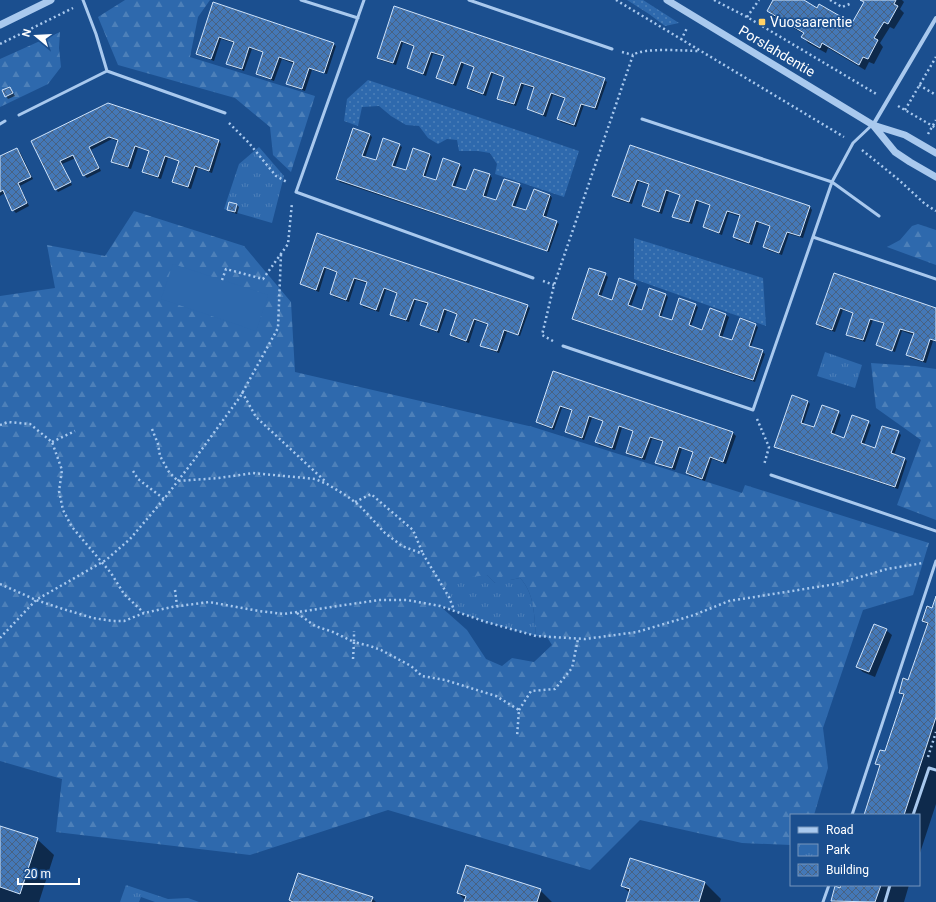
<svg xmlns="http://www.w3.org/2000/svg" width="936" height="902" viewBox="0 0 936 902" font-family="Roboto,sans-serif">
	<defs>
		<pattern id="grass-dots" width="8" height="8" patternUnits="userSpaceOnUse"><rect width="8" height="8" fill="#2e69ad"/><path d="M2 2h.1M6 6h.1" fill="none" stroke="#4d80b9" stroke-width="1.8" stroke-linecap="round"/></pattern>
		<pattern id="forest-firs" width="22" height="20" patternUnits="userSpaceOnUse"><rect width="22" height="20" fill="#2e69ad"/><path d="M5 1l3.5 6h-7zM16 11l3.5 6h-7z" fill="#4d80b9"/></pattern>
		<pattern id="park-tufts" width="24" height="20" patternUnits="userSpaceOnUse"><rect width="24" height="20" fill="#2e69ad"/><path d="M3 7l-1-3M5 7V3M7 7l1-3M15 17l-1-3M17 17v-4M19 17l1-3" fill="none" stroke="#4d80b9"/></pattern>
		<pattern id="building-cross-hatch" width="8" height="8" patternUnits="userSpaceOnUse"><rect width="8" height="8" fill="#4478b7"/><path d="M0 0l8 8M0 8l8-8" fill="none" stroke="#486282"/></pattern>
	</defs>
	<rect width="100%" height="100%" fill="#1b4f8f"/>
	<!-- grass -->
	<path fill="url(#grass-dots)" d="M627,0H643L679,23L665,26L649,14Z
		M368,80L579,151L564,197L495,174L497,164L490,153L478,151H459L457,140L447,139L438,144L428,138L419,126L406,125L391,116L379,106L362,107L358,126L344,121L347,99Z
		M634,238L763,278L766,326L634,279Z"/>
	<!-- forest -->
	<path fill="url(#forest-firs)" fill-rule="evenodd" d="M125,0H210L198,17L190,57L315,96L291,172L273,155L270,127L235,98L118,65L98,17Z
		M60,32L59,48L61,67L48,84L0,107V59Z
		M134,211L244,246L291,302L295,372L533,427L742,493L745,485L929,543L913,595L863,610L823,728L828,768L814,815H791V845L742,843L640,820L590,870L388,810L250,855L56,832L62,779L0,761V296L55,288L47,245L105,256ZM487,575L495,583L520,578C535,594 534,616 536,636L547,637L552,645L534,662L512,658L502,666L486,659L467,630L440,606Z
		M918,224L936,230V265L887,247L900,240L912,226Z
		M871,363L915,366L936,369V520L897,505L921,440L876,408Z"/>
	<!-- park -->
	<path fill="url(#park-tufts)" d="M259,147L284,176L272,223L224,209L239,164Z
		M825,352L862,365L855,388L817,376Z
		M487,575L495,583L503,576L510,580L520,578C535,594 534,616 536,636L486,622L440,606L448,580Z
		M126,885L168,899L188,898L199,902H155L141,897L139,902H120Z"/>
	<!-- garden -->
	<path fill="#2e69ad" d="M173,264L268,295L256,331L161,299Z"/>
	<!-- shadow -->
	<path fill="#0007" d="M775,0H805L809,5L852,24L865,3L861,0H902L904,2L900,9L904,13L894,29L890,27L880,43L883,47L874,64L869,62L865,70L828,48L826,53L808,43L803,37L804,34L774,17L768,11Z
		M214,4L333,44L336,46L327,74L312,70L305,91L290,86L288,84L294,64L282,59L274,81L260,76L257,74L264,53L252,49L244,71L230,66L227,64L234,43L221,39L214,61L200,56L197,54Z
		M395,8L604,79L607,82L597,110L584,105L576,127L561,122L558,119L565,99L553,95L546,117L531,111L528,109L535,89L524,85L516,106L501,101L498,99L505,78L493,74L486,96L471,91L468,88L475,68L464,64L456,86L440,80L437,78L444,57L433,54L426,76L411,70L408,68L415,47L403,43L396,65L380,60L378,57Z
		M10,88L15,96L8,99L6,96Z
		M108,104L219,141L221,144L212,173L198,168L191,189L176,184L173,182L180,162L168,158L161,179L145,174L143,172L150,152L138,148L131,169L115,164L113,161L119,142L112,139L91,150L101,171L87,178L84,175L76,158L62,164L72,185L58,192L56,189L32,142Z
		M369,134L372,137L365,158L376,162L399,145L402,147L395,168L406,171L430,155L432,157L425,178L436,182L459,165L462,167L455,188L467,192L474,170L490,175L492,178L486,198L497,202L519,185L522,188L515,208L527,212L550,195L552,198L546,218L556,222L559,224L549,252L340,182L337,179Z
		M631,146L810,207L812,210L803,238L789,234L782,255L767,250L764,247L771,227L759,223L752,245L736,240L734,237L741,217L729,213L722,235L706,229L704,227L711,206L699,202L692,224L676,219L674,216L681,196L669,192L662,214L646,208L643,206L650,185L639,182L632,204L616,199L614,196Z
		M17,149L20,152L33,179L20,186L29,206L16,213L13,210L5,193L0,196V158Z
		M237,205L239,207L237,214L231,212L228,210Z
		M318,234L527,306L530,308L520,336L507,332L499,353L484,348L482,345L488,325L476,321L469,343L454,338L451,335L458,315L447,311L439,333L424,327L421,325L428,305L416,300L409,322L393,317L391,314L398,294L386,290L379,312L363,307L361,304L368,284L356,280L349,302L334,297L331,294L338,273L326,269L319,292L303,286L301,284Z
		M605,274L608,277L601,297L612,301L635,284L638,287L631,307L642,311L665,294L668,297L661,318L673,321L695,305L698,307L691,327L703,331L710,310L726,315L729,317L722,338L733,342L755,325L758,327L751,347L762,351L765,354L755,382L576,321L573,319Z
		M834,274L936,309V342L933,341L926,363L910,358L908,355L914,335L902,331L895,352L880,347L877,345L884,324L873,320L865,342L850,337L847,334L854,314L843,310L835,332L820,327L817,324Z
		M554,372L733,433L736,436L726,464L712,459L705,481L690,476L687,473L694,453L682,449L675,470L659,465L657,463L663,442L652,439L645,460L629,455L627,452L634,432L622,428L615,450L599,445L597,442L604,422L592,418L584,440L569,434L566,432L573,411L562,408L554,430L539,424L537,422Z
		M792,397L808,402L810,404L803,425L815,429L838,412L841,415L834,435L845,439L868,422L871,425L864,445L875,449L889,458H890L899,433L901,435L894,455L905,459L907,461L898,489L778,449L776,446Z
		M936,600V804L919,856V815H865L881,768L877,764L886,753L904,697L900,692L909,681L928,625L923,621L933,609Z
		M886,630L892,635L875,677L863,672L857,667Z
		M0,827L37,839L54,855L39,902H0Z
		M705,883L721,899L720,902H627L630,893L622,886Z
		M842,885H909L904,902H833L832,901L841,889Z
		M540,890L552,902H465L466,901L458,893Z
		M372,898L376,902H292L290,900Z"/>
	<!-- building -->
	<path fill="url(#building-cross-hatch)" stroke="#cfe3fa" d="M773,0H804L817,8L819,4L852,23L864,2L860,0H896L894,4L898,6L888,24L884,22L874,38L878,40L868,59L863,57L859,65L822,43L820,48L801,37L804,33L767,11Z
		M213,2L334,43L324,73L309,68L302,89L286,84L294,62L279,57L271,79L256,74L263,52L249,47L242,69L226,64L234,42L219,37L211,59L196,54Z
		M394,6L605,78L595,108L581,104L574,125L557,119L565,98L551,93L543,115L527,109L534,87L521,83L514,104L497,99L504,77L491,72L483,94L467,88L474,67L461,62L453,84L436,78L444,56L431,52L423,74L407,68L414,46L401,41L393,63L377,58Z
		M10,87L13,93L5,97L2,90Z
		M108,103L219,140L209,171L195,166L188,187L172,182L179,161L165,156L158,177L142,172L149,151L135,146L128,167L111,162L118,140L109,137L89,147L99,168L83,176L73,155L60,161L71,182L55,190L31,141Z
		M353,128L370,134L362,156L376,160L383,138L400,144L392,166L406,170L413,148L430,154L423,176L436,180L443,158L460,164L452,186L466,190L474,169L490,174L483,196L496,200L504,179L520,184L512,206L526,210L534,189L550,195L543,216L557,221L547,251L336,179Z
		M630,145L810,206L800,236L787,232L779,253L763,247L770,226L756,221L749,243L733,237L740,215L727,211L719,233L703,227L710,205L696,200L689,222L672,217L680,195L666,190L659,212L642,206L649,184L637,180L629,202L612,196Z
		M17,148L31,177L18,183L27,203L12,211L3,190L0,192V156Z
		M229,202L237,204L235,212L227,210Z
		M317,233L528,305L518,335L504,330L497,351L480,346L488,324L474,319L466,341L450,335L457,314L444,309L437,331L420,325L428,303L414,299L406,320L390,315L397,293L384,288L376,310L360,304L367,282L354,278L346,300L330,294L337,272L324,267L316,290L300,284Z
		M589,268L606,273L598,295L612,300L619,278L636,284L628,305L642,310L649,288L666,294L659,316L672,320L679,298L696,304L689,325L702,330L710,308L726,314L719,336L732,340L740,318L756,324L749,346L763,350L753,380L572,319Z
		M834,273L936,308V341L930,339L923,361L906,355L914,333L900,329L892,351L876,345L884,323L870,319L863,340L846,335L853,313L840,308L832,330L816,324Z
		M553,371L733,432L723,462L710,457L702,479L686,473L693,452L679,447L672,468L655,463L663,441L650,437L642,458L626,453L633,431L619,426L612,448L595,442L603,421L589,416L582,438L565,432L572,410L560,406L552,428L536,422Z
		M792,395L808,401L801,423L814,427L822,405L839,411L831,433L844,438L852,415L869,421L861,443L875,448L882,426L899,431L891,453L905,458L895,487L774,447Z
		M936,596V717L904,815H864L880,765L875,764L880,750L885,751L904,694L899,693L903,678L908,680L928,623L922,621L927,606L932,608Z
		M874,624L887,629L869,672L856,667Z
		M0,826L38,838L20,894L0,887Z
		M630,858L705,882L699,902H626L630,889L621,886Z
		M466,865L541,889L537,902H464L466,896L457,893Z
		M298,873L373,897L371,902H293L289,900Z
		M841,885H881L875,902L831,901L835,886L840,888Z"/>
	<g fill="none" stroke-linecap="round" stroke-linejoin="round">
		<!-- path -->
		<path stroke="#a9c9ee" stroke-width="2.5" stroke-dasharray="2 3" stroke-linecap="butt" d="M616,0L844,137
			M714,0L747,17L878,95
			M830,0L842,7L852,3
			M747,17L759,0
			M681,40L687,28
			M0,44L73,8
			M622,52L633,55
			M919,85L936,95
			M898,106L936,128
			M905,110L936,57
			M229,123L249,143L276,176L287,182
			M928,134L936,120
			M862,150L899,180L925,204L936,211
			M222,280L226,269L263,279L288,244L292,203
			M543,281L554,285
			M553,341L542,335L554,285L633,55C644,47 685,51 700,51
			M242,392L256,417L326,482
			M757,419L769,447L764,465
			M0,425L8,422L30,424L52,442L62,470L59,491L63,510L72,527L111,573L124,594L144,613
			M152,429L158,444L160,456L169,472L178,481L219,478L253,473L315,479L327,484L347,496L360,506L385,533L402,546L423,554L449,597L454,610
			M52,442L75,431
			M133,471L138,479L164,499
			M355,502L371,494L413,530L423,554
			M0,584L36,600L63,609L93,618L113,621H124L144,613L172,607L209,602L259,611L284,614L379,600H407L440,606L486,622L536,636L585,639L637,632L694,615L729,601L836,584L887,569L923,563
			M175,590L177,606
			M297,613L315,626L333,632L354,642V631
			M0,638L36,600L106,560L130,539L164,499L194,460L240,397L278,328L281,254
			M353,659L354,642L370,646L381,650L411,666L422,676L445,680L496,696L519,710L517,737
			M519,710L531,691L555,689L572,668L578,639
			M928,757L936,732"/>
		<!-- service -->
		<path stroke="#a9c9ee" stroke-width="3" d="M83,0L96,34L107,71
			M301,0L358,18
			M364,0L296,192L533,278
			M469,0L612,49
			M19,115L107,71L225,113
			M642,119L832,182L879,216
			M0,124L5,121
			M813,237L936,279
			M563,346L753,410L832,182L853,143L872,125
			M771,475L936,531
			M852,815L936,561
			M913,815L929,768L936,770
			M823,902L829,885
			M885,902L890,885"/>
		<!-- minor -->
		<path stroke="#a9c9ee" stroke-width="4" d="M873,125L936,18"/>
		<!-- tertiary -->
		<path stroke="#a9c9ee" stroke-width="7" d="M667,0L873,125L905,135L936,153
			M0,25L51,0
			M873,125L895,152L910,162L936,177"/>
	</g>
	<!-- markers -->
	<rect fill="#ffd166" stroke="#1b4f8f" stroke-width="1.5" x="758" y="18" width="8" height="8" rx="2"/>
	<g text-anchor="middle" stroke-width="3.5" stroke-linejoin="round" paint-order="stroke">
		<!-- poi labels -->
		<g font-size="14" fill="#fff" stroke="#1b4f8f" text-anchor="start">
			<text x="770" y="27">Vuosaarentie</text>
		</g>
		<!-- street labels -->
		<g font-size="14" fill="#fff" stroke="#1b4f8f">
			<text transform="translate(777 51) rotate(31)" y="5">Porslahdentie</text>
		</g>
	</g>
	<!-- legend -->
	<rect x="790" y="814" width="130" height="72" fill="#1b4f8f" stroke="#7695bc"/>
	<rect x="798" y="827" width="20" height="6" fill="#a9c9ee" stroke="#7695bc"/>
	<text x="826" y="834" font-size="12" fill="#ffffff">Road</text>
	<rect x="798" y="844" width="20" height="12" fill="url(#park-tufts)" stroke="#7695bc"/>
	<text x="826" y="854" font-size="12" fill="#ffffff">Park</text>
	<rect x="798" y="864" width="20" height="12" fill="url(#building-cross-hatch)" stroke="#7695bc"/>
	<text x="826" y="874" font-size="12" fill="#ffffff">Building</text>
	<!-- north arrow -->
	<g transform="translate(36 36) rotate(288)" stroke="#1b4f8f" stroke-width="3" paint-order="stroke">
	<path d="M0-3L7 15L0 10L-7 15Z" fill="#ffffff"/>
	<text y="-6" font-size="11" font-weight="bold" text-anchor="middle" fill="#ffffff">N</text>
	</g>
	<!-- scale -->
	<path d="M18 878v6h61v-6" fill="none" stroke="#ffffff" stroke-width="2"/>
	<text x="24" y="878" font-size="12" fill="#ffffff" stroke="#1b4f8f" stroke-width="3" paint-order="stroke">20 m</text>
</svg>
